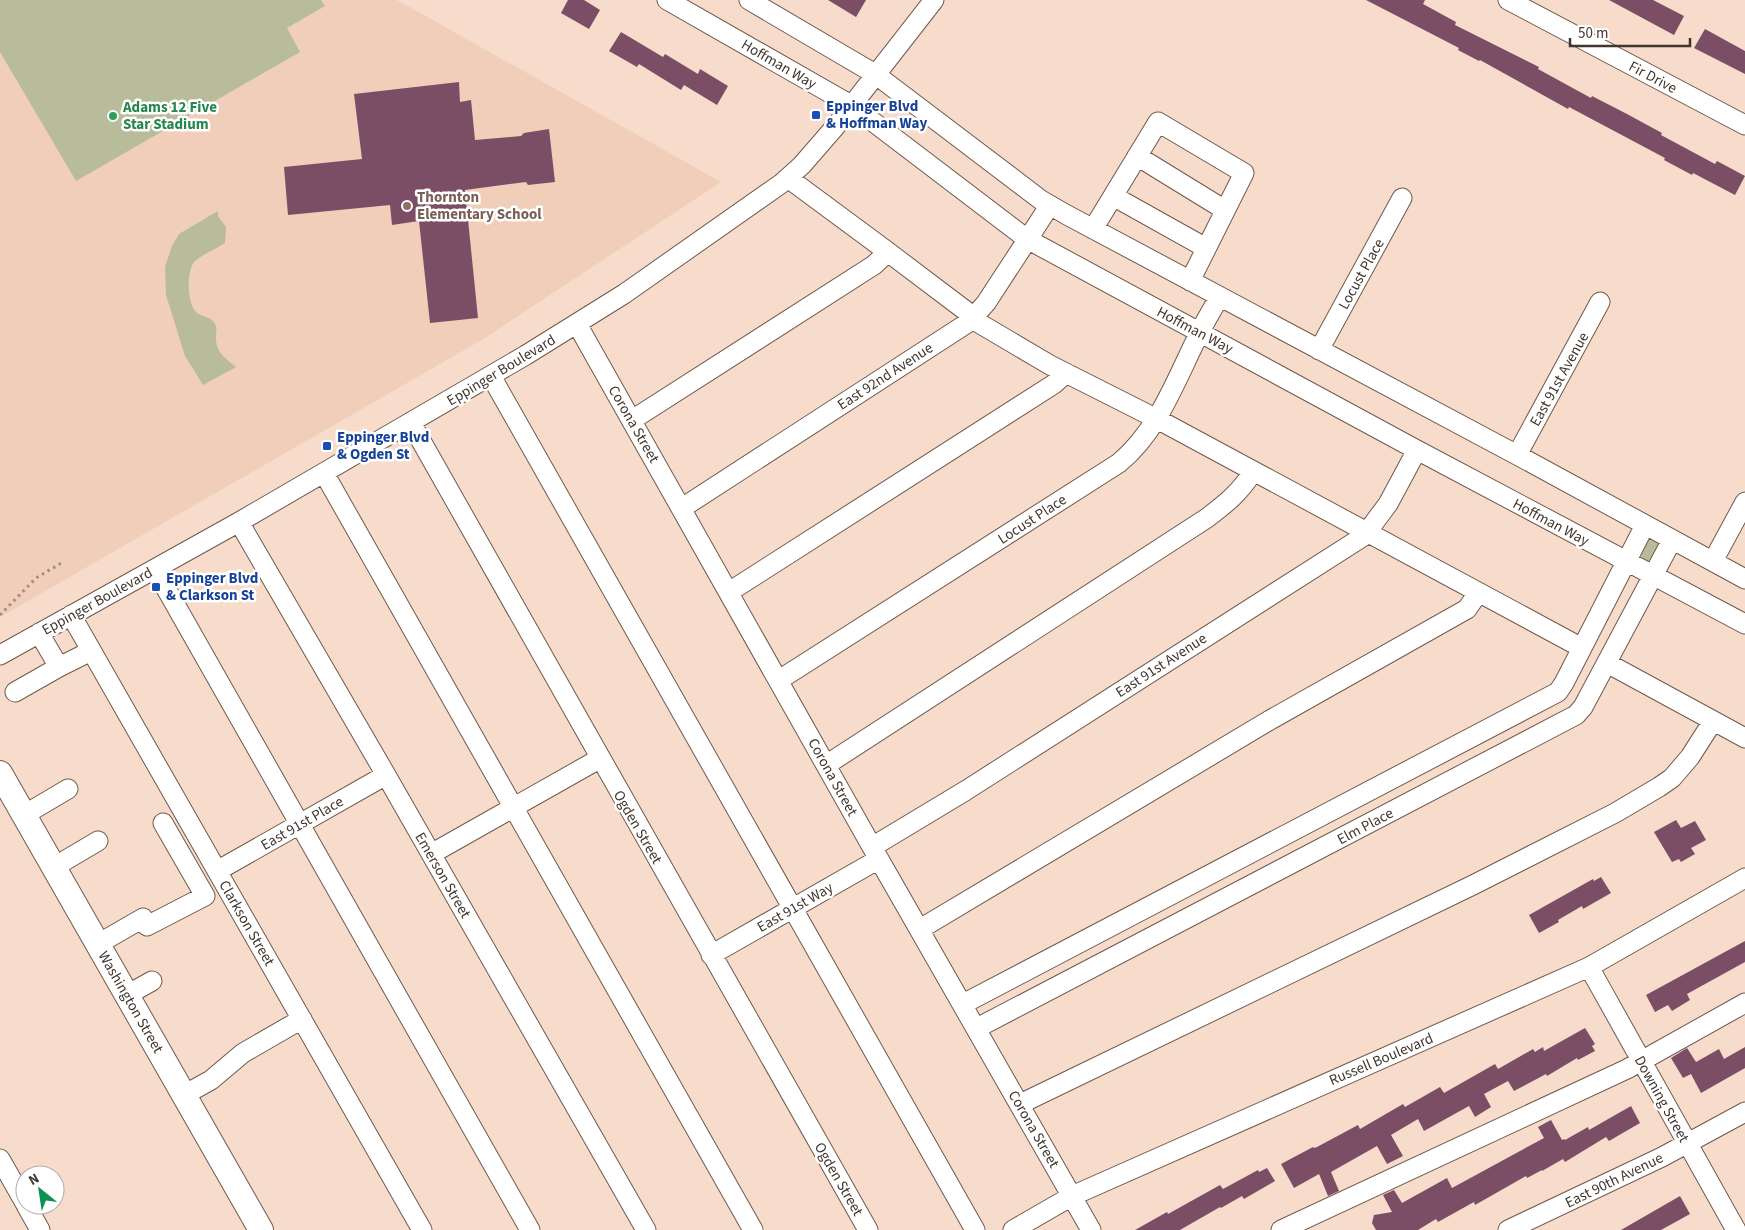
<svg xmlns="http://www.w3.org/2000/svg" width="1745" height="1230" viewBox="0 0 1745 1230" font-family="'Source Sans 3',sans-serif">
	<rect width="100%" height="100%" fill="#f7dbcb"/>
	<!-- built -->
	<path fill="#f0ceba" d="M0,0H397L721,182L485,338L0,617Z"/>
	<!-- green -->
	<path fill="#b8bc9a" d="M0,0H321L325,6L287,28L300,52L76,181L0,52Z
		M218,211V216L226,227L225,243C216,249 203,254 195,261C186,270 187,304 196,312C203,318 211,316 215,324C218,330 215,334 216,340C216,352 227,360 236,367L203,385L185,356L166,295L165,267L172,246L179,234Z
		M1651,540H1655L1660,546L1650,562L1643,560L1641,554L1647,541Z"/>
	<!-- building -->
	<path fill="#7b4e66" d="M568,0H584L600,10L589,29L561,13Z
		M828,0H866L856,17Z
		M1366,0H1425L1423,4L1456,22L1455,25L1539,67L1538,69L1591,98L1592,96L1627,114L1662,133L1661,135L1715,164L1717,161L1745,176L1735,195L1693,173L1692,175L1664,160L1665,158L1569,107L1568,109L1480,60L1479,61L1458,50L1459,48Z
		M1609,0H1653L1684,16L1674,35Z
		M1705,29L1745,51V74L1694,48Z
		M621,32L663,57L665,54L698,74L700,69L728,86L717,105L684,85L681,90L639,64L637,67L609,51Z
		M459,82L460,102L471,100L475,140L521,136L524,133L549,129L555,182L528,185L526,182L465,190L478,318L430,323L419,221L392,225L390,205L288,215L284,167L362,159L354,94Z
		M1676,820L1681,828L1695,821L1706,840L1691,848L1695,854L1681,862L1679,859L1672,862L1654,832Z
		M1601,877L1611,893L1583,909L1582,906L1558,920L1559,922L1539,933L1529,915L1593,879L1594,881Z
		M1745,941V962L1687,994L1690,1000L1672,1011L1668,1005L1655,1012L1646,995Z
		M1585,1028L1595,1044L1592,1046L1595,1051L1578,1060L1577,1058L1547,1076L1546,1074L1514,1091L1508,1081L1484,1094L1491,1107L1475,1117L1469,1106L1424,1131L1418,1119L1391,1135L1403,1156L1387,1164L1377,1146L1331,1172L1339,1191L1328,1196L1319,1174L1294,1188L1281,1164L1313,1147L1314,1148L1317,1147L1358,1125L1360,1129L1403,1104L1405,1107L1440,1087L1444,1093L1495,1064L1498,1069L1533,1049L1535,1052L1543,1047L1544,1051Z
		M1745,1047V1068L1701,1093L1691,1074L1683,1078L1671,1058L1687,1048L1696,1062L1719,1049L1724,1059Z
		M1631,1106L1640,1123L1609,1141L1606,1137L1565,1162L1563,1159L1542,1171V1170L1527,1178L1526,1176L1475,1205L1474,1202L1438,1222L1436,1219L1418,1230H1376L1372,1223L1374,1215L1392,1212L1383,1195L1394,1190L1402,1203L1447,1178L1452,1188L1544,1138L1538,1127L1551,1120L1562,1140L1564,1139L1565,1140L1588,1127L1589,1130Z
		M1267,1168L1275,1181L1244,1199L1242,1196L1221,1208L1220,1207L1180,1230H1135L1167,1212L1168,1214L1220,1185L1223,1189L1258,1170L1259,1172Z
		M1680,1196L1690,1214L1661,1230H1621Z"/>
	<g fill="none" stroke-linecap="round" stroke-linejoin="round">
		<!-- minor casing -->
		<g stroke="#70594b" stroke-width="21">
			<path id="minor" d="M667,0L851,105L1027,239L1417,450L1745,624
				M749,0L875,74L1041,200L1067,215L1517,455L1745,579
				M1508,0L1745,125
				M1137,156L1225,210
				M788,178L888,252L974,317
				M1113,196L1206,248
				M1093,229L1158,122L1244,173L1190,281
				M972,319L1050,365L1157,419L1582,648
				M577,324L872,847L1091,1230
				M1319,350L1402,198
				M491,376L975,1230
				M632,420L874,265L888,252
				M411,423L868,1230
				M1517,455L1600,302
				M324,473L753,1230
				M682,508L969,322L986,303L1050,205
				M239,522L386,775L646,1230
				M1713,561L1745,502
				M155,569L530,1230
				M729,592L1054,384L1066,373
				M71,615L422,1230
				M0,655L239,522L526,355L624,294L782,183L802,165L835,127L934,0
				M1607,663L1745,738
				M59,667L91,651
				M779,680L1119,463C1159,430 1176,379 1199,334C1205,321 1213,309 1219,297
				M15,692L59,667L39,633
				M826,765L1207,518C1228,502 1239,493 1253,472
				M24,815L68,789
				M872,847L965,791L1364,536L1388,504L1417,450
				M431,854L599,759
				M54,867L98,841
				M217,871L386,775
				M920,929L1270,720L1467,609L1478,593
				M98,944L143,918L147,926L205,896L163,823
				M711,955L879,859
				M1589,967L1736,1230
				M127,995L152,981
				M963,1004L1558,692L1564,683L1645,525
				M977,1028L1576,715L1583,707L1672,540
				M184,1095L211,1080L243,1053L302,1019
				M1020,1104L1473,885L1615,813L1659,787L1672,778L1690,757L1713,721
				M0,1159L25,1203
				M26,1205L40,1230
				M1013,1230L1072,1196L1589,967L1745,878
				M1281,1230L1627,1069L1745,1003
				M1508,1230L1662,1157L1745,1112"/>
		</g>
		<!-- major casing -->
		<g stroke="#70594b" stroke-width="26">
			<path id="major" d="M0,773L261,1230"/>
		</g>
		<!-- path -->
		<path stroke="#a08c81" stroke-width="3" stroke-dasharray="2.5 4" stroke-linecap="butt" d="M0,615L36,578L63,562"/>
		<!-- minor -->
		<use href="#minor" stroke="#fff" stroke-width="19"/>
		<!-- major -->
		<use href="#major" stroke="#fff" stroke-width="24"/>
	</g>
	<!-- markers -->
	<g fill="#1a4fb4" stroke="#fff" stroke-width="2">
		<rect x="811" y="110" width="10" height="10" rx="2.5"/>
		<rect x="322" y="441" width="10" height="10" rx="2.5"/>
		<rect x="151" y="582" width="10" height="10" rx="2.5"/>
	</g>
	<circle fill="#2e9e5b" stroke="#fff" stroke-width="2" cx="113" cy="116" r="5"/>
	<circle fill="#8d6e63" stroke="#fff" stroke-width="2" cx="407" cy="206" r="5"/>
	<g text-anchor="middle" stroke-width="5" stroke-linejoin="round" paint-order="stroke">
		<!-- street labels -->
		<g font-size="15" fill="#40362f" stroke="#fff">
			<text transform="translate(779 64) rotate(30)" y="5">Hoffman Way</text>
			<text transform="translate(1653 77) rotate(28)" y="5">Fir Drive</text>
			<text transform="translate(1361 274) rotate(-61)" y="5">Locust Place</text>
			<text transform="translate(1195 330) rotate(28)" y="5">Hoffman Way</text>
			<text transform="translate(501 370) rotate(-31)" y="5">Eppinger Boulevard</text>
			<text transform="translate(885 376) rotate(-33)" y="5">East 92nd Avenue</text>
			<text transform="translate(1559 379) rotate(-61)" y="5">East 91st Avenue</text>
			<text transform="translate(634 424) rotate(60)" y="5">Corona Street</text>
			<text transform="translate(1032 519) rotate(-33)" y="5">Locust Place</text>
			<text transform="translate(1551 522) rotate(28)" y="5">Hoffman Way</text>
			<text transform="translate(97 601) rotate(-29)" y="5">Eppinger Boulevard</text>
			<text transform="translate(1161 665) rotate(-33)" y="5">East 91st Avenue</text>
			<text transform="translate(833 777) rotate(61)" y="5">Corona Street</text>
			<text transform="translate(302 823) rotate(-30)" y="5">East 91st Place</text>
			<text transform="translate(1365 826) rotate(-28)" y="5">Elm Place</text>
			<text transform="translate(638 827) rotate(60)" y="5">Ogden Street</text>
			<text transform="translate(443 875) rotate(60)" y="5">Emerson Street</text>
			<text transform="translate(795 907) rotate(-30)" y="5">East 91st Way</text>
			<text transform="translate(247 923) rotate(60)" y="5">Clarkson Street</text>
			<text transform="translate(131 1002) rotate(60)" y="5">Washington Street</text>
			<text transform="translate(1381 1059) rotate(-23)" y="5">Russell Boulevard</text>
			<text transform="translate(1662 1099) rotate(61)" y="5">Downing Street</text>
			<text transform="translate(1034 1129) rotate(60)" y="5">Corona Street</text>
			<text transform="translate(839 1179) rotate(60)" y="5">Ogden Street</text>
			<text transform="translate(1614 1180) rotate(-26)" y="5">East 90th Avenue</text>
		</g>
		<!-- transit labels -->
		<g font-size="15" font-weight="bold" fill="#164399" stroke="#fff" text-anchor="start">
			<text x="826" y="111">Eppinger Blvd<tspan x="826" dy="17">&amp; Hoffman Way</tspan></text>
			<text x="337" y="442">Eppinger Blvd<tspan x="337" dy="17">&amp; Ogden St</tspan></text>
			<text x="166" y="583">Eppinger Blvd<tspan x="166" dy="17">&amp; Clarkson St</tspan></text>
		</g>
		<!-- leisure labels -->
		<g font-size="15" font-weight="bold" fill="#27864d" stroke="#fff" text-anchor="start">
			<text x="123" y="112">Adams 12 Five<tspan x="123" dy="17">Star Stadium</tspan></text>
		</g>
		<!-- education labels -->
		<g font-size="15" font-weight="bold" fill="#785e54" stroke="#fff" text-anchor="start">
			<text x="417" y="202">Thornton<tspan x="417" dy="17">Elementary School</tspan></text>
		</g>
	</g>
	<!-- north arrow -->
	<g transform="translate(40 1190) rotate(330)"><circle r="24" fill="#ffffff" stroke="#b3afac"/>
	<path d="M0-4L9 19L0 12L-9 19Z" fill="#0d914f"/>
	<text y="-8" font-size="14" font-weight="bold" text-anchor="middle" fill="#40362f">N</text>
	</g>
	<!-- scale -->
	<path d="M1570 38v8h120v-8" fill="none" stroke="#40362f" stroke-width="2.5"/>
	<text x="1578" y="38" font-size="15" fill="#40362f" stroke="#ffffff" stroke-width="4" paint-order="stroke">50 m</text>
</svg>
